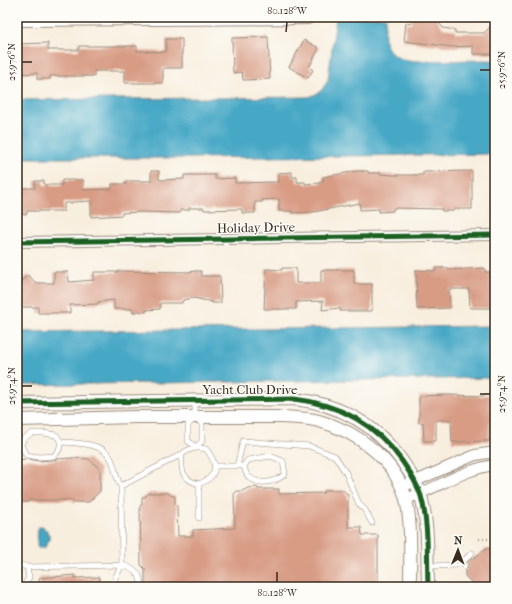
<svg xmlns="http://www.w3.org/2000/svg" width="512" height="604" viewBox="0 0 512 604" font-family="'IM FELL French Canon',serif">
	<rect width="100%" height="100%" fill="#fdfcf7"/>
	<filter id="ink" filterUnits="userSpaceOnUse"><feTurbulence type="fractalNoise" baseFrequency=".025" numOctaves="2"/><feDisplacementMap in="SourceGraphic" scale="8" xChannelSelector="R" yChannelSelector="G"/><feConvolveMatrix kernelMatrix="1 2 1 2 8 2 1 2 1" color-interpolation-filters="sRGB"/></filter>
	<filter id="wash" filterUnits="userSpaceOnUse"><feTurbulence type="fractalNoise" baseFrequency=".012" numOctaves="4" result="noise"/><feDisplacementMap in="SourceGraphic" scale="16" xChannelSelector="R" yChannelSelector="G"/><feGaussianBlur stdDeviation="0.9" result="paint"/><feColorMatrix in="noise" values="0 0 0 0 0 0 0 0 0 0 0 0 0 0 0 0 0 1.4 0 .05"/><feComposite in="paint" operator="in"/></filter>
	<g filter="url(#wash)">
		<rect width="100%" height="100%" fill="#f8eede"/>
		<!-- water -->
		<path fill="#46a8c6" stroke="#406972" d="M336,17H386C383,40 383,56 410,61L495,60V154L189,158H17V100L308,97C319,94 322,91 328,80Z
			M495,326V378L17,385V332Z
			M38,527H44V530H47V534H49V541L47,542V545H45V548H38L37,545Z"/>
		<g id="blocks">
			<!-- building -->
			<path fill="#d89c85" d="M412,17H435L443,28L455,30V33H484L495,22V54H473V46L453,47L404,41L406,23L411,24Z
				M268,37L270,79L243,80L242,72L233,73L232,38Z
				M166,39H182V68H163V83H125V71H94V76H50V79H37V73L17,74V44L48,43V50H79V46H137V51L166,52Z
				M304,40L319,48L309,67L313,70L308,78L289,67Z
				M151,171H159V180L184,179V175H215V179L235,178V183L278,182V173L292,172V177H297V182H305V184L320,183V182L323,181V177L357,171H368V173H381L380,174L393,175H423V172L472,171V209H454V211H442V209L393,208V211L379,212V209L360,210V203L313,212L292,213V211H279V199L262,200V202H255V213H242V209L204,210V208H189V210H180V213L141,212L122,213V215L91,217V201L72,202V203H64V211H27V214H17L18,188H35V181H44V185H62V180H83V190L112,189V184H126V181H151Z
				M282,268H296V283H321V270H354V284H372V311H340V308L322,310L323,301L296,302V309H264L266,269L282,270Z
				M436,268H448V270L485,268V272H495V308H470L469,289H449L450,308L417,309L416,270L436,271Z
				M118,271L189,272L195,271H201V276H220L221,303H212V302L194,298L183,300L182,303H160V309L146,310V312L139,311L133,313L132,309H114V300L98,302V304L70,305V313H38V307H17V280H22L28,275L36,283H54V272H68L69,282L94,280V272H118Z
				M448,395L483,396V395H493V397H495V420H490L489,441L452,442L451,420H436V441H424L423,422L419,423V396Z
				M72,458L89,459L100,469V491L89,502H73V500H29V502H17V460L28,459L39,461L54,460L57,459Z
				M257,487L258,489H279V494L323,493L326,490H343L348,495V527H361L362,535H378V584L315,582V587H145V569L141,565L140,506L142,504V497H145L149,493H168L172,496H175V504L177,506L178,536H193V530L235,528L234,494L237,491H242L248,488Z
				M486,549H492L495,551V587H476L465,576V570L468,567V562Z
				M75,575V578L99,577L100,587H40L39,578Z"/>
		</g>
	</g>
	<g filter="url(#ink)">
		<use href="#blocks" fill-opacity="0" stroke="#9a8c7e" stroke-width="1"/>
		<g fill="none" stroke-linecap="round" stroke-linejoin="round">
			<!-- service casing -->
			<g stroke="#9a8c7e" stroke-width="6">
				<path id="service" d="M195,401V417L202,424V441L196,447
					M195,418L188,425V441L196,447
					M33,433H43L56,435L61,442L59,450L54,456L39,457L26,455L21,445L24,438Z
					M61,442C75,443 103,443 110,457C116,466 114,475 121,486
					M215,466H244C245,470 246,475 249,477C260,486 276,482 285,474L283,461L270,456L248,460L244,466
					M237,466L243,441L309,446L335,456L346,473L359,504L365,510L372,523
					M199,484V518
					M17,564L27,567L122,565L121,486L182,454C190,448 196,447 206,449C218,464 219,476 199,484C181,479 181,470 182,454
					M428,566L459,565L472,553
					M19,587L23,586L29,578L27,567
					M115,587V578L122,565C135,569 141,572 141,587"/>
			</g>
			<!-- minor casing -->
			<g stroke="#9a8c7e" stroke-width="12">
				<path id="minor" d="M17,21L308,19
					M17,242L495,235
					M402,487L475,455L495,452
					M406,499C436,489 463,469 495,465"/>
			</g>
			<!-- tertiary casing -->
			<g stroke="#9a8c7e" stroke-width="14">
				<path id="tertiary" d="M17,403L294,399C339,404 375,423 402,461C409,471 417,483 421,496C429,525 427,557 428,587
					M17,420L137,417H282C295,418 307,418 319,421C356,431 395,459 406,499C412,525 410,560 410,587"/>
			</g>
			<!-- path -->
			<path stroke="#9a8c7e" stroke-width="2" stroke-dasharray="1 3" stroke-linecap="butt" d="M479,539H495"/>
			<!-- service -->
			<use href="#service" stroke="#fff" stroke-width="5"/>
			<!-- minor -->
			<use href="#minor" stroke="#fff" stroke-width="10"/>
			<!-- tertiary -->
			<use href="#tertiary" stroke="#fff" stroke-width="12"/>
			<!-- cycleway casing -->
			<g stroke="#fdfcf7" stroke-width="8">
				<path id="cycleway" d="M17,242L495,235
					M17,403L294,399C339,404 375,423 402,461C409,471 417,483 421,496C429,525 427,557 428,587"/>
			</g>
			<!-- cycleway -->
			<use href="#cycleway" stroke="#1b5e20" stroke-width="5"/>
		</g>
	</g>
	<!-- ticks -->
	<path fill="none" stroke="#3b2a1e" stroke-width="1.5" d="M286,32L287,22M22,62H32M480,70H490M22,386H32M480,394H490M277,582V572"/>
	<g text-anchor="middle" stroke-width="3" stroke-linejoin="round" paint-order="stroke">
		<!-- street labels -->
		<g font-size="13" fill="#3b2a1e" stroke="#fdfcf7">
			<text transform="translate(256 227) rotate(-1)" y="5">Holiday Drive</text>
			<text x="250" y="394">Yacht Club Drive</text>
		</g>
	</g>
	<!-- margin -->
	<rect width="512" height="604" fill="none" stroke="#fdfcf7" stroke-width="44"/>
	<!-- north arrow -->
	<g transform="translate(458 550) rotate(1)" stroke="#fdfcf7" stroke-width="3" paint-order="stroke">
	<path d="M0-3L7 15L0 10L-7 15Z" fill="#3b2a1e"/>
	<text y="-6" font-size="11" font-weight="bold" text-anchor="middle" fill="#3b2a1e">N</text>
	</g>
	<rect x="22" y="22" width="468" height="560" fill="none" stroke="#3b2a1e" stroke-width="1.5"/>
	<g font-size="10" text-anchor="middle" fill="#3b2a1e">
		<text x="287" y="14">80.128°W</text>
		<text transform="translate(11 62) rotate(-90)" y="4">25.976°N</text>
		<text transform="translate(501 70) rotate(-90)" y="4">25.976°N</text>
		<text transform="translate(11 386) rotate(-90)" y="4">25.974°N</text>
		<text transform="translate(501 394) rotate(-90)" y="4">25.974°N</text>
		<text x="277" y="596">80.128°W</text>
	</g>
</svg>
